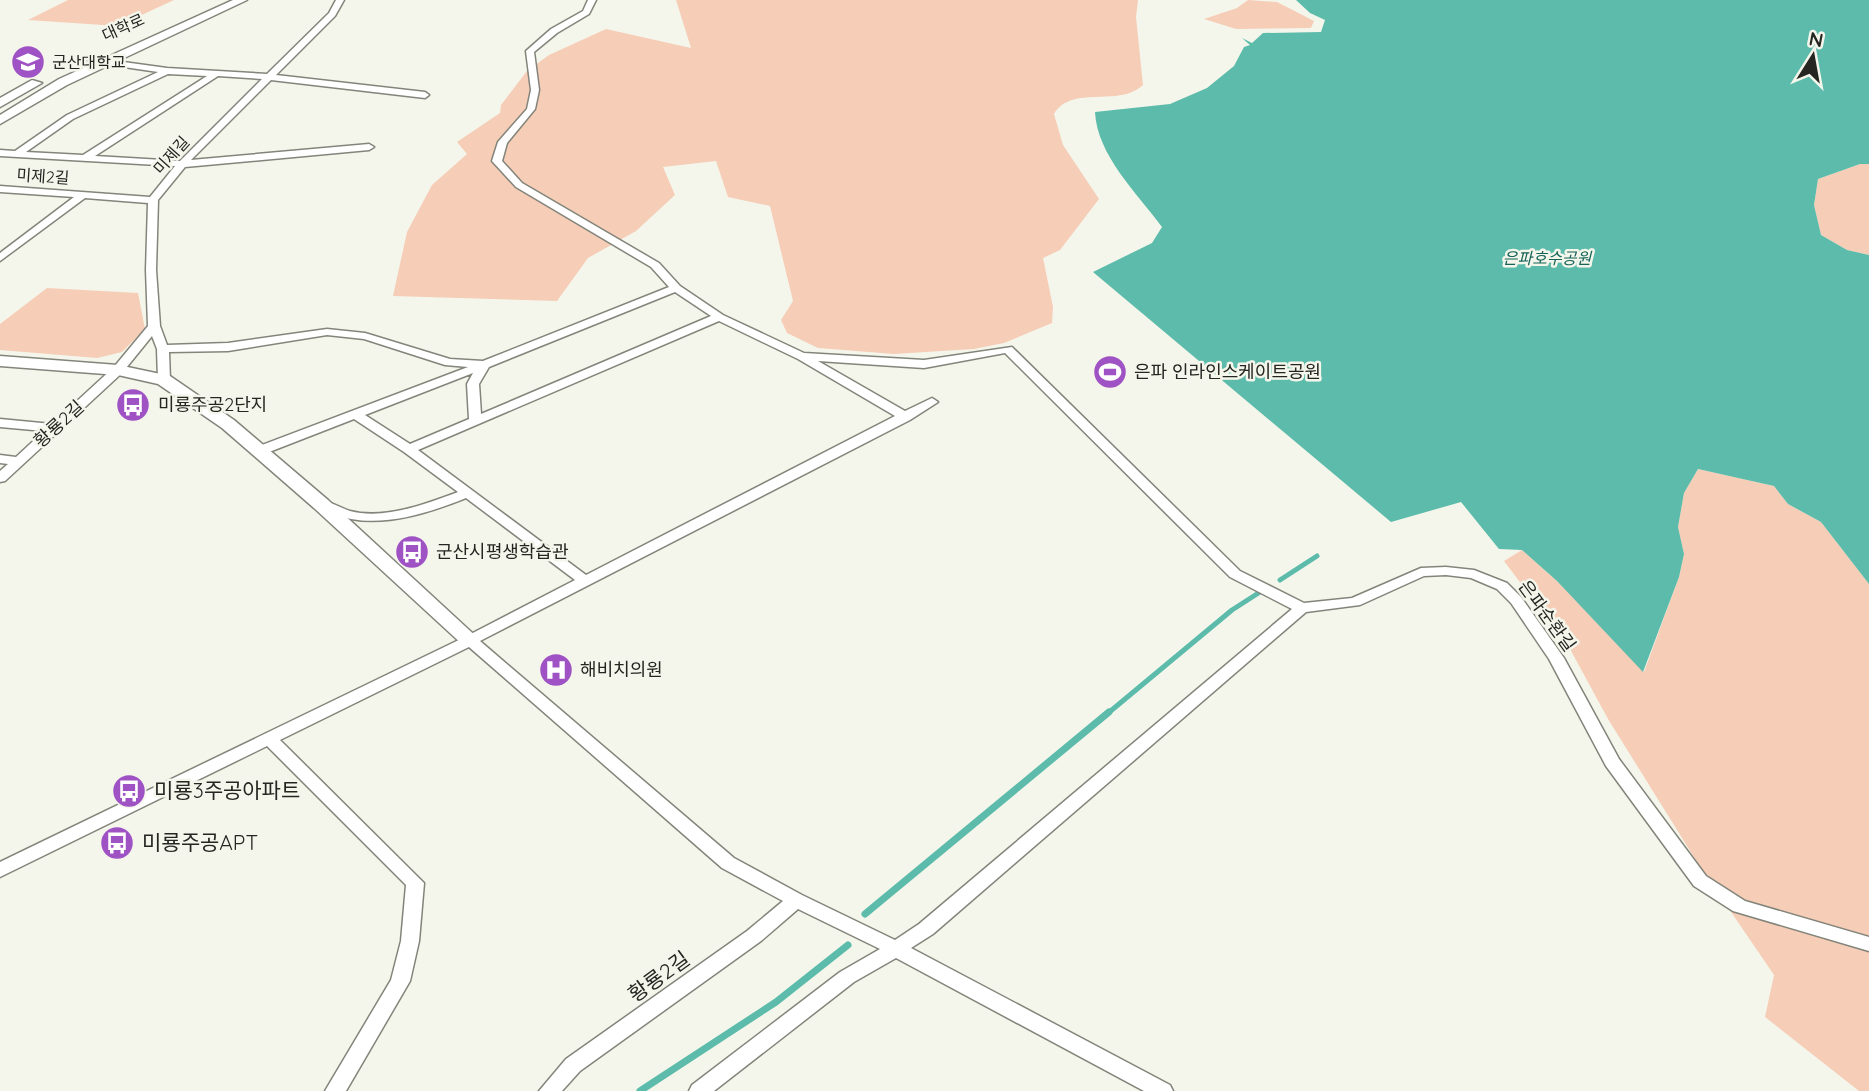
<svg xmlns="http://www.w3.org/2000/svg" width="1869" height="1091" viewBox="0 0 1869 1091" font-family="Quicksand,'Noto Sans KR',sans-serif">
	<rect width="100%" height="100%" fill="#f4f6eb"/>
	<!-- green -->
	<path fill="#f6cdb7" d="M68,0H174L118,26L28,20Z
		M676,0H1138L1136,17L1143,85C1119,108 1072,84 1054,114L1063,145L1099,199L1060,250L1043,258L1053,307L1052,323L1004,343L974,349L894,354L818,348L787,333L781,320L793,301L770,206L728,197L716,161L663,167L675,195L636,231L588,258L557,301L393,296L407,232L432,185L467,154L457,142L500,113L501,105L527,71L549,55L606,29L691,48Z
		M1248,0L1277,2L1314,21L1311,28L1236,29L1204,19L1237,8Z
		M1860,164H1869V255L1847,250L1821,235L1814,205L1818,179Z
		M47,288L138,293L145,329L122,352L97,358L0,350V324Z
		M1698,469L1774,486L1788,504L1821,522L1869,584V1091H1859L1765,1017L1774,975L1697,862L1608,719L1570,649L1504,561L1522,550L1557,581L1644,672L1679,577L1684,554L1678,527L1684,493Z"/>
	<!-- water -->
	<path fill="#5cbbab" d="M1296,0H1869V164H1860L1818,179L1814,205L1821,235L1847,250L1869,255V584L1821,522L1788,504L1774,486L1698,469L1684,493L1678,527L1684,554L1679,577L1643,672L1557,581L1522,550L1499,549L1461,502L1391,522L1093,272L1152,243L1162,227C1137,193 1097,155 1095,112L1170,104L1207,88L1234,66L1244,47L1250,45L1242,38L1252,43L1263,33L1321,32L1325,20L1310,13Z"/>
	<g fill="none" stroke-linecap="round" stroke-linejoin="round">
		<!-- stream-far1 -->
		<path stroke="#5cbbab" stroke-width="5" d="M1280,580L1317,556
			M1107,714L1232,610L1260,592"/>
		<!-- stream -->
		<path stroke="#5cbbab" stroke-width="7" d="M865,914L1109,712
			M640,1091L776,1002L848,945"/>
		<!-- minor casing -->
		<g stroke="#83857b" stroke-width="3">
			<path id="minor" d="M336,0H344L335,16L276,75L425,92L429,95L425,98L271,80L191,160L369,144L374,147L369,150L185,167L158,200L156,270L160,326L167,345L228,343L327,329L365,333L450,359L483,361L669,287L651,267L516,187L492,161L498,142L527,109L531,90L526,51L551,29L583,11L588,0H596L589,14L557,33L534,52L539,90L535,109L507,143L502,161L522,183L659,263L680,286L723,315L804,353L924,360L1012,347L1240,571L1304,603L1352,598L1421,568L1446,567L1474,570L1507,583L1521,597L1564,658L1619,759L1706,876L1745,901L1869,937V951L1733,911L1694,886L1606,766L1549,659L1511,603L1497,589L1471,578L1446,575L1424,576L1360,605L1306,612L933,934L911,948L1170,1085L1173,1091H1144L896,958L854,982L714,1091H689L692,1085L840,972L880,949L798,909L761,941L580,1071L562,1091H539L566,1059L747,931L783,901L722,868L469,647L280,740L424,883L419,941L410,981L346,1091H325L391,980L401,941L406,885L267,746L0,877V862L465,637L575,580L466,498C431,512 389,526 351,519C340,517 330,512 319,508L317,505L324,501C333,503 341,508 350,511C384,520 426,504 458,492L404,452L354,419L264,454H254L253,451L254,448L468,367L445,365L364,339L327,335L228,351L169,352L170,380L164,384L158,380L157,349L152,336L122,373L5,481L0,482V471L8,464L0,463V455L16,457L44,431L0,427V419L52,424L114,367L148,326L146,270L148,203L85,198L0,261V253L74,197L0,192V186L150,197L175,166L0,156V150L15,151L67,115L158,72L90,62L86,59L87,57L167,68L267,74L329,13ZM168,74L207,76L83,155L26,152L73,119ZM218,76L262,79L180,161L95,156ZM675,292L711,316L481,414L479,384L489,367ZM719,321L798,359L895,416L586,575L418,450ZM1005,353L1230,577L1292,609L919,924L895,940L802,895L734,858L480,641L910,420L938,402L932,398L905,411L818,361L924,368ZM473,373L467,384L469,419L410,444L365,415Z"/>
		</g>
		<!-- tertiary casing -->
		<g stroke="#83857b" stroke-width="3">
			<path id="tertiary" d="M233,0H247L67,85L0,124V115L59,79Z
				M32,80L42,83L0,107V98Z
				M0,356L118,365L170,376L234,420L328,500L480,640L477,645H463L314,508L222,428L158,384L118,375L0,366Z"/>
		</g>
		<!-- minor -->
		<use href="#minor" fill="#fff" fill-rule="evenodd"/>
		<!-- tertiary -->
		<use href="#tertiary" fill="#fff" fill-rule="evenodd"/>
	</g>
	<!-- icons -->
	<defs>
		<g id="university-disc" transform="scale(1.75)"><circle r="9.5" fill="#9e52c4" stroke="#f4f6eb"/><path d="M0-5L7-2L0 1L-7-2ZM-4 1L0 2.5L4 1V4Q0 6-4 4Z" fill="#fff"/></g>
		<g id="stadium-disc" transform="scale(1.75)"><circle r="9.5" fill="#9e52c4" stroke="#f4f6eb"/><path d="M0-5a6.5 5 0 1 0 0 10a6.5 5 0 1 0 0-10ZM-3.5-1.8h7v3.6h-7Z" fill="#fff"/></g>
		<g id="bus-disc" transform="scale(1.75)"><circle r="9.5" fill="#9e52c4" stroke="#f4f6eb"/><path d="M-5-6H5V4H4V6H2V4H-2V6H-4V4H-5ZM-3.5-4V0h7V-4ZM-3.5 1.2v1.5H-2V1.2ZM2 1.2v1.5H3.5V1.2Z" fill="#fff"/></g>
		<g id="hospital-disc" transform="scale(1.75)"><circle r="9.5" fill="#9e52c4" stroke="#f4f6eb"/><path d="M-5-5h3v3.5h4V-5h3V5h-3V1.5h-4V5h-3Z" fill="#fff"/></g>
	</defs>
	<g fill-rule="evenodd">
		<use href="#university-disc" x="28" y="62"/>
		<use href="#stadium-disc" x="1110" y="372"/>
		<use href="#bus-disc" x="133" y="405"/>
		<use href="#bus-disc" x="412" y="552"/>
		<use href="#hospital-disc" x="556" y="670"/>
		<use href="#bus-disc" x="129" y="791"/>
		<use href="#bus-disc" x="117" y="843"/>
	</g>
	<g text-anchor="middle" stroke-width="5" stroke-linejoin="round" paint-order="stroke">
		<!-- far-street labels -->
		<g font-size="16" fill="#252622" stroke="#f4f6eb">
			<text transform="translate(123 27) rotate(-24)" y="6">대학로</text>
			<text transform="translate(171 155) rotate(-48)" y="6">미제길</text>
			<text transform="translate(43 176) rotate(4)" y="6">미제2길</text>
		</g>
		<!-- far-poi labels -->
		<g font-size="16" fill="#252622" stroke="#f4f6eb" text-anchor="start">
			<text x="52" y="68">군산대학교</text>
		</g>
		<!-- far-water labels -->
		<g font-size="16" font-style="italic" fill="#156359" stroke="#f4f6eb">
			<text x="1547" y="264">은파호수공원</text>
		</g>
		<!-- poi labels -->
		<g font-size="18" fill="#252622" stroke="#f4f6eb" text-anchor="start">
			<text x="1134" y="378">은파 인라인스케이트공원</text>
			<text x="158" y="411">미룡주공2단지</text>
			<text x="436" y="558">군산시평생학습관</text>
			<text x="580" y="676">해비치의원</text>
		</g>
		<!-- street labels -->
		<g font-size="18" fill="#252622" stroke="#f4f6eb">
			<text transform="translate(59 424) rotate(-42)" y="6">황룡2길</text>
			<text transform="translate(1547 616) rotate(54)" y="6">은파순환길</text>
		</g>
		<!-- near-poi labels -->
		<g font-size="21" fill="#252622" stroke="#f4f6eb" text-anchor="start">
			<text x="154" y="798">미룡3주공아파트</text>
			<text x="142" y="850">미룡주공APT</text>
		</g>
		<!-- near-street labels -->
		<g font-size="21" fill="#252622" stroke="#f4f6eb">
			<text transform="translate(659 977) rotate(-36)" y="7">황룡2길</text>
		</g>
	</g>
	<!-- north arrow -->
	<g transform="translate(1813 56) rotate(11)" stroke="#f4f6eb" stroke-width="5" paint-order="stroke">
	<path d="M0-5L12 26L0 18L-12 26Z" fill="#252622"/>
	<text y="-10" font-size="19" font-weight="bold" text-anchor="middle" fill="#252622">N</text>
	</g>
</svg>
